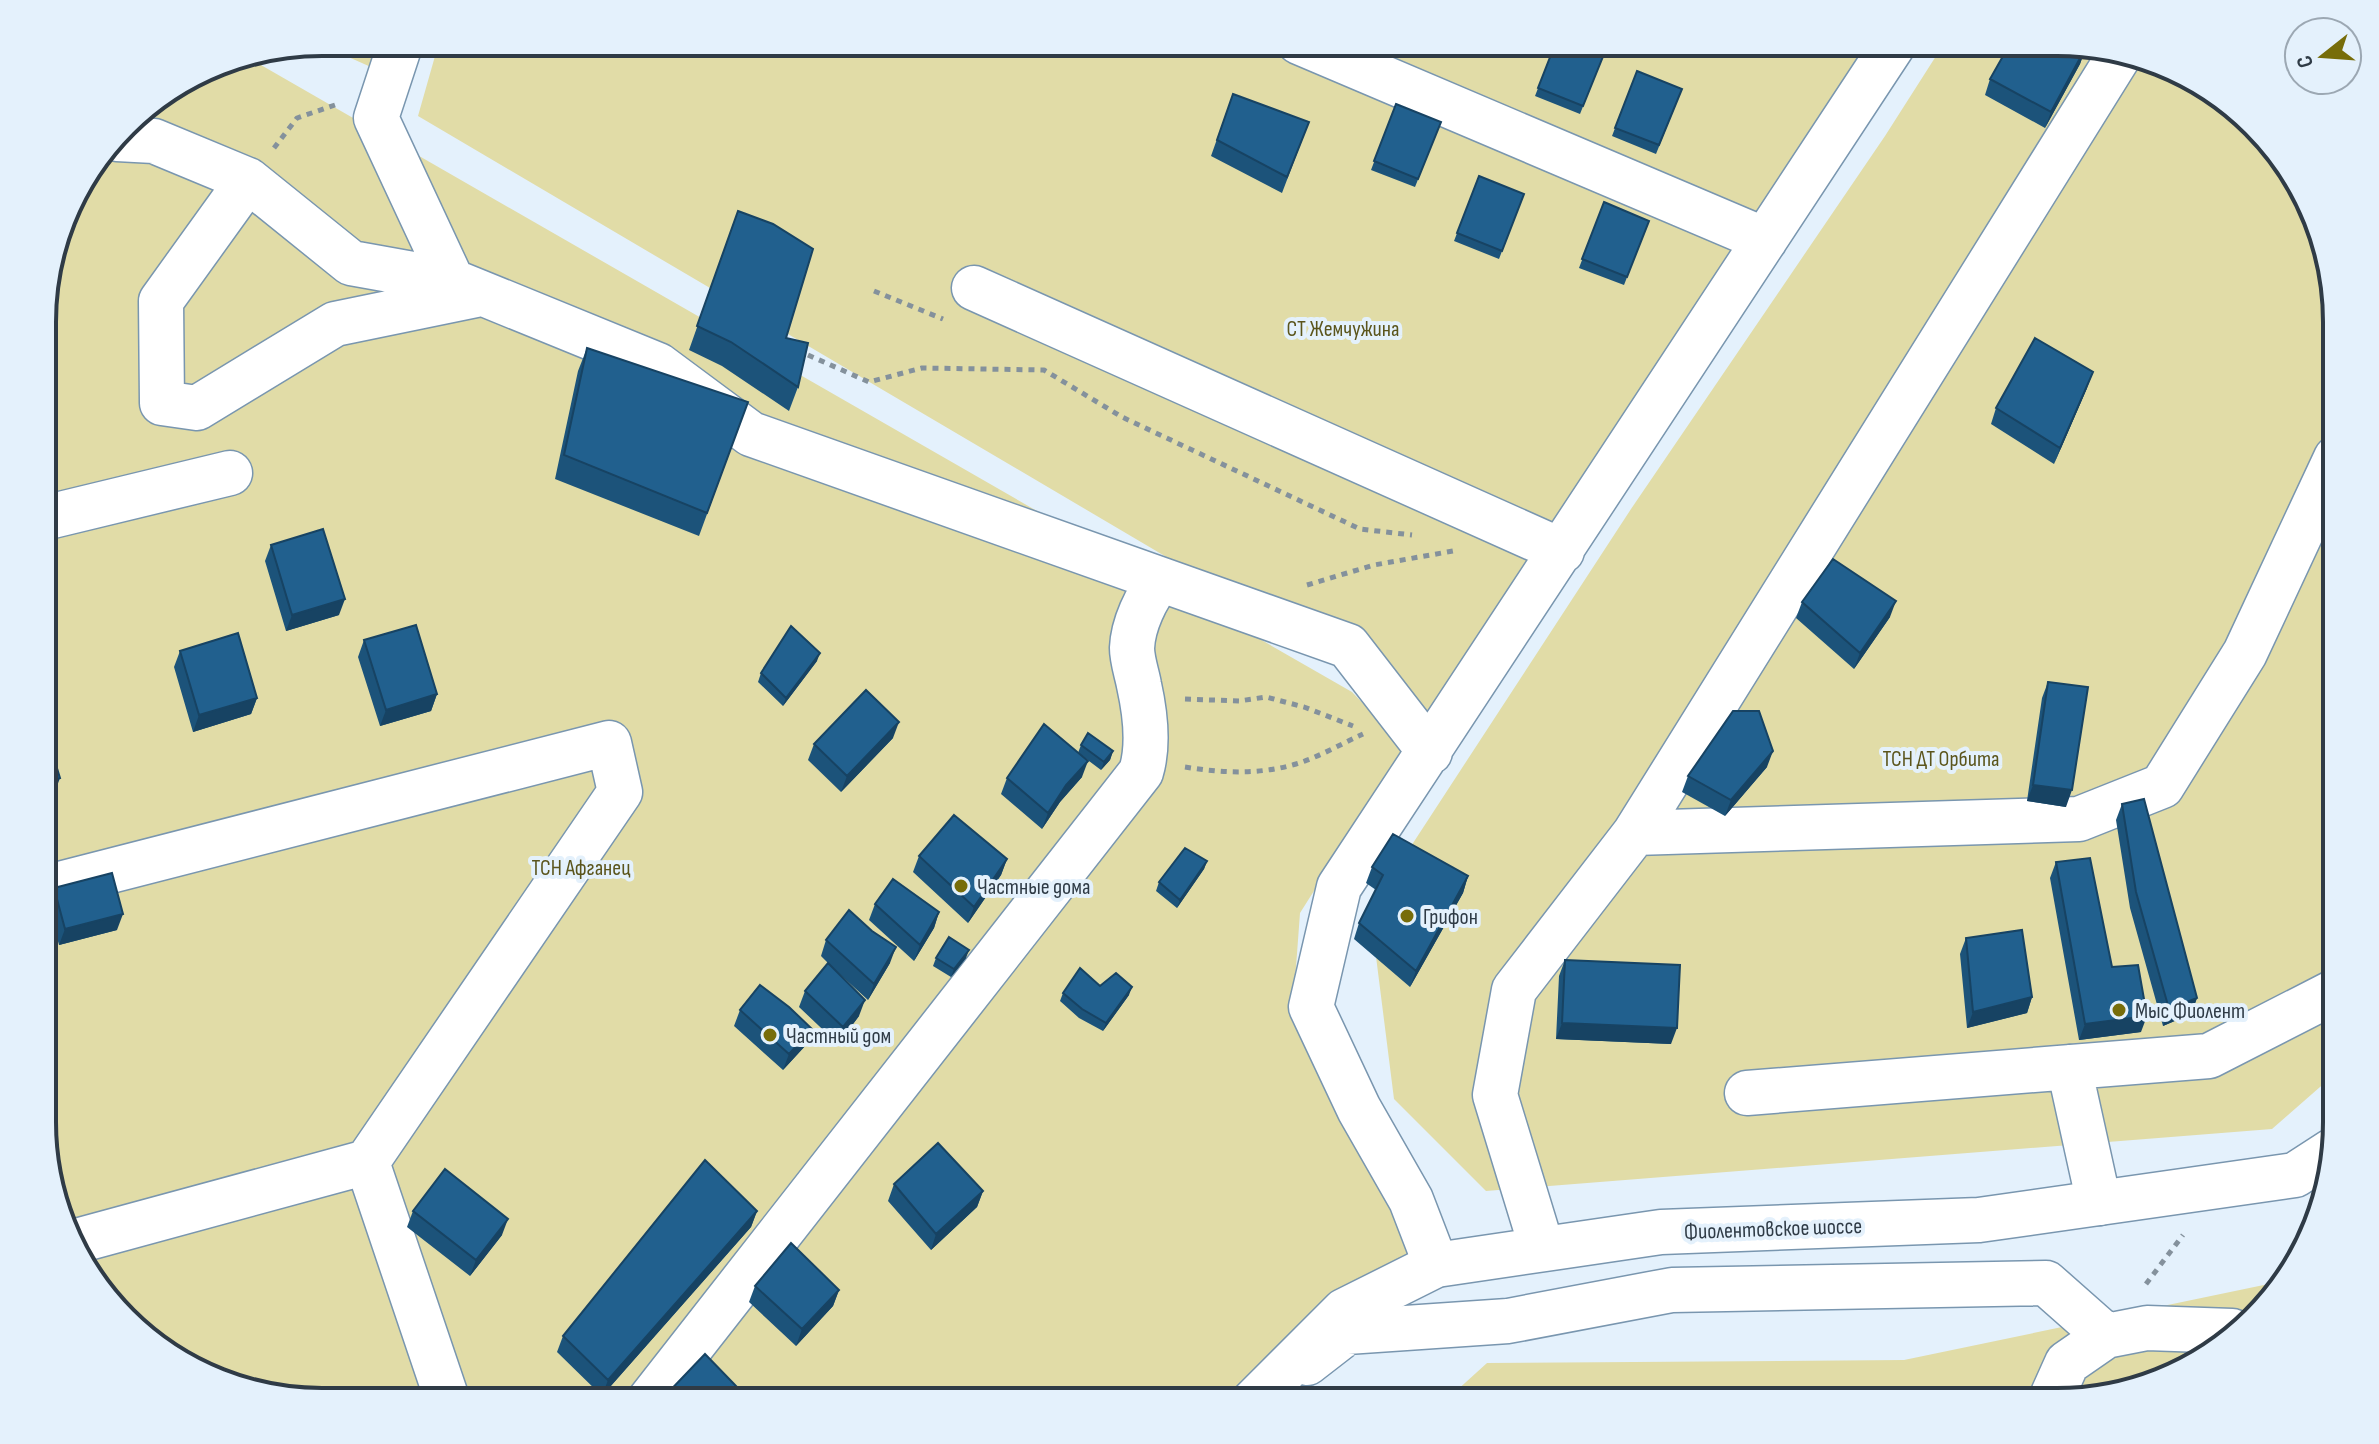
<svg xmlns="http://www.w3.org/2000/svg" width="2379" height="1444" viewBox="0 0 2379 1444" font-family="'Sofia Sans Condensed',sans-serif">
	<rect width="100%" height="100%" fill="#e4f1fc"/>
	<!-- green -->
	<path fill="#e1dca7" d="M322,42H422L409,84L317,43Z
		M439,42H1873L1433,714L418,116Z
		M1945,42H2057L2130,52L2212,89L2299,182L2336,304V1073L2272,1129L1486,1191L1394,1099L1370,909L1631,509L1885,136Z
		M247,57L1352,692L1405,747L1300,913L1292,1021L1416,1257L1294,1402H322L233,1387L167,1355L80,1262L44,1158V286L71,198L137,112L216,63Z
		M2289,1278L2196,1365L2074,1401L1444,1402L1487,1363L1904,1360L2283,1281Z"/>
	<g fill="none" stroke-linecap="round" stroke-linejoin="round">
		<!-- minor casing -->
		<g stroke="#7996af" stroke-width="47">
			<path id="minor" d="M401,42L376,118L452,281L658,365L751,434L1348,646L1430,752
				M1299,42L1765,240
				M117,139L154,141L248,180L351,263L452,281
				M248,180L161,301L162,403L197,408L335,324L481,294
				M974,288L1562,551
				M44,518L230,473
				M1635,833L2079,819L2162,786L2245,653L2336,458
				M44,888L609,743L620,792L367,1162L448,1402
				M2069,1067L2099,1203
				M1747,1093L2209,1056L2336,991
				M73,1242L367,1162
				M1540,1242L1495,1095L1514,990L1635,833L2122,51
				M1436,1265L1411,1200L1359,1109L1311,1007L1339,887L1895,42
				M1307,1363L1347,1332L1508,1321L1672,1290L2046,1283L2106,1336
				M2050,1401L2067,1363L2106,1336L2147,1328L2232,1331
				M648,1402L1141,772C1149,746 1145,712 1139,685C1137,674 1132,660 1132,648C1133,625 1146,596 1161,580"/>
		</g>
		<!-- major casing -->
		<g stroke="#7996af" stroke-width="47">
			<path id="major" d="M1253,1402L1344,1311L1436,1265L1661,1232L1979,1220L2295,1175L2332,1151"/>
		</g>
		<!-- path -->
		<path stroke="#84919c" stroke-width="5" stroke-dasharray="6 6" stroke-linecap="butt" d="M274,148L297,118L335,105
			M874,291L943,319
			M808,355L869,382L922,368L1044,370L1122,417L1360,529L1412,535
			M1307,585L1374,565L1453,551
			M1185,699L1239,701L1266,697L1304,707L1353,726
			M1185,767C1222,773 1259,775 1296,764C1319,757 1341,744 1363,734
			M2146,1284L2183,1235"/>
		<!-- minor -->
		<use href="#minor" stroke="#fff" stroke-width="44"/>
		<!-- major -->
		<use href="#major" stroke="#fff" stroke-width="44"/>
	</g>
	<!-- wall -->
	<path fill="#1c537a" d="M1556,42L1606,49L1580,114L1535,96Z
		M2086,47L2080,64L2045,128L1985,95L1990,79Z
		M1637,71L1682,89L1656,154L1612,136Z
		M1233,94L1309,122L1282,193L1211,156Z
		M1396,104L1441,122L1415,187L1371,170Z
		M1479,176L1524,194L1499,259L1454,241Z
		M1604,202L1649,221L1624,285L1579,268Z
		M738,211L786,338L798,387L789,411L722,366L689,350Z
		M587,348L748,402L699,536L555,479L578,371Z
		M2087,388L2054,464L1991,424L1996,408Z
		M271,545L339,615L286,631L265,561Z
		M1802,602L1890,617L1854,669L1796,618Z
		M364,640L437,694L431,711L380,726L358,657Z
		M180,651L257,698L251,714L193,732L174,667Z
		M817,661L783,706L758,682L761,673Z
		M2048,682L2066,807L2027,801L2042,698Z
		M893,738L841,792L808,760L814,744Z
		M1081,745L1113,751L1110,760L1101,770L1081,755L1082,777L1060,802L1042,829L1001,794L1007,778L1078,753Z
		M1767,767L1725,816L1682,792L1688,776Z
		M2122,804L2197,998L2191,1014L2163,1026L2130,908L2116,820Z
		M919,856L1007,859L1001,875L968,923L913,872Z
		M1207,861L1204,869L1177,908L1156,891L1159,882Z
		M2056,862L2112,967L2141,1032L2079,1040L2050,878Z
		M1372,867L1468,876L1463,893L1410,987L1354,939L1359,923L1376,890L1366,883Z
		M54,888L117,930L59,945L48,904Z
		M875,904L939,912L934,928L914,961L869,920Z
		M1966,938L2032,997L2027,1013L1967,1028L1960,954Z
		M826,940L890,963L868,1000L834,969L859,1016L838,1044L799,1007L805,991L828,963L821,956Z
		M936,958H966L951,977L933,966Z
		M1565,960L1671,1044L1556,1039L1559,976Z
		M1063,993L1129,995L1103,1031L1079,1018L1060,1001Z
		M740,1010L812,1029L806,1045L783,1070L734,1026Z
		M894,1184L983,1191L977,1207L931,1250L888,1201Z
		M413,1211L502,1235L470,1276L407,1227Z
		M757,1211L751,1227L602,1396L557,1352L563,1336Z
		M755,1286L839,1290L833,1306L796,1346L749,1302Z"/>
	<!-- shaded-wall -->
	<path fill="#174363" d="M2086,47L2080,64L2045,128L2051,112Z
		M2093,372L2087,388L2054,464L2060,448Z
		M345,599L339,615L286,631L292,615Z
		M1896,601L1890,617L1854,669L1860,653Z
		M820,653L817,661L783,706L786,698Z
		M437,694L431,711L380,726L386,710Z
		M257,698L251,714L193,732L199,715Z
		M899,722L893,738L841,792L847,776Z
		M1113,751L1110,760L1101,770L1104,762Z
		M1773,751L1767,767L1725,816L1731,800Z
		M1088,761L1082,777L1060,802L1042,829L1048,813L1066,785Z
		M60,778L54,794L44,797V783Z
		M2033,785L2072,790L2066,807L2027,801Z
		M1007,859L1001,875L968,923L974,907Z
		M1207,861L1204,869L1177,908L1180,900Z
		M1468,876L1463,893L1410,987L1416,971Z
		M939,912L934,928L914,961L920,945Z
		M123,914L117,930L59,945L65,929Z
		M896,947L890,963L868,1000L874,984Z
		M969,950L966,958L951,977L954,969Z
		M1132,987L1129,995L1103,1031L1106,1023Z
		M2032,997L2027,1013L1967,1028L1973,1012Z
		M2197,998L2191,1014L2163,1026L2169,1009Z
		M865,1000L859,1016L838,1044L843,1027Z
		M2147,1016L2141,1032L2079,1040L2085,1024Z
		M1562,1023L1677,1028L1671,1044L1556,1039Z
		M812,1029L806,1045L783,1070L789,1054Z
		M983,1191L977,1207L931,1250L936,1234Z
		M757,1211L751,1227L602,1396L608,1380Z
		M508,1219L502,1235L470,1276L476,1260Z
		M839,1290L833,1306L796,1346L802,1329Z
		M738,1388L733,1402H726Z"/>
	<!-- building -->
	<path fill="#21608e" stroke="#174363" stroke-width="2" d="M1556,42H1588L1606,49L1583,106L1538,88Z
		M2011,42H2057L2082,45L2086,47L2051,112L1990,79Z
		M1637,71L1682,89L1659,145L1615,128Z
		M1233,94L1309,122L1287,177L1217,140Z
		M1396,104L1441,122L1418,179L1374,161Z
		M1479,176L1524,194L1502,251L1457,233Z
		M1604,202L1649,221L1627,277L1582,259Z
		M738,211L773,224L813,249L786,338L808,343L798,387L731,342L697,326Z
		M2035,338L2093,372L2060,448L1996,408Z
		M587,348L748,402L707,513L564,455Z
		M323,529L345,599L292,615L271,545Z
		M1833,559L1896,601L1860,653L1802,602Z
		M416,625L437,694L386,710L364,640Z
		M791,626L820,653L786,698L761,673Z
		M238,633L257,698L199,715L180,651Z
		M2048,682L2088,687L2072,790L2033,785Z
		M866,690L899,722L847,776L814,744Z
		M1733,711H1759L1773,751L1731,800L1688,776Z
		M1044,724L1088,761L1066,785L1048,813L1007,778Z
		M44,726L60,778L44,783Z
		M1088,733L1113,751L1104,762L1081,745Z
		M2144,799L2197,998L2169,1009L2136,892L2122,804Z
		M954,815L1007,859L974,907L919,856Z
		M1393,834L1468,876L1416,971L1359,923L1383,875L1372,867Z
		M1185,848L1207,861L1180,900L1159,882Z
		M2090,858L2112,967L2138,965L2147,1016L2085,1024L2056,862Z
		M112,873L123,914L65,929L54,888Z
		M893,879L939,912L920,945L875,904Z
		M849,910L872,931L896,947L874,984L826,940Z
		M2022,930L2032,997L1973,1012L1966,938Z
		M949,937L969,950L954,969L936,958Z
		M1565,960L1680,965L1677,1028L1562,1023Z
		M828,963L865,1000L843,1027L805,991Z
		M1080,968L1100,986L1116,973L1132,987L1106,1023L1082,1009L1063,993Z
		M760,985L789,1007L812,1029L789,1054L740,1010Z
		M938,1143L983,1191L936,1234L894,1184Z
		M705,1160L757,1211L608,1380L563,1336Z
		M445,1169L508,1219L476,1260L413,1211Z
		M791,1243L839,1290L802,1329L755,1286Z
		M705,1354L738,1388L726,1402H663L661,1400Z"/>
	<!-- markers -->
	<g fill="#776d0a" stroke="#e4f1fc" stroke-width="3">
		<circle cx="961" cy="886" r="8"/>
		<circle cx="1407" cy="916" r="8"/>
		<circle cx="2119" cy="1010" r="8"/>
		<circle cx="770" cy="1035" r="8"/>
	</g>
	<g text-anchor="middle" stroke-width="8" stroke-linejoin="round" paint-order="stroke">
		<!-- park labels -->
		<g font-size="22" fill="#5b551c" stroke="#e4f1fc">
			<text x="1343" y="336">СТ Жемчужина</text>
			<text x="1941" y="766">ТСН ДТ Орбита</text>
			<text x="581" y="875">ТСН Афганец</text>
		</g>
		<!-- poi labels -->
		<g font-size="22" fill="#2f3b46" stroke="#e4f1fc" text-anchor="start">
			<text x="977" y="894">Частные дома</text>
			<text x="1423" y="924">Грифон</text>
			<text x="2135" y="1018">Мыс Фиолент</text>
			<text x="786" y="1043">Частный дом</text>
		</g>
		<!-- street labels -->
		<g font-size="22" fill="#2f3b46" stroke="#e4f1fc">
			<text transform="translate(1773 1228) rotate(-2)" y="8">Фиолентовское шоссе</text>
		</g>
	</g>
	<!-- crop -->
	<path d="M0 0H2379V1444H0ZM322 56H2057A266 266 0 0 1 2323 322V1122A266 266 0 0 1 2057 1388H322A266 266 0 0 1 56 1122V322A266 266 0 0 1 322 56Z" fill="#e4f1fc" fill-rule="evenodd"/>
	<path fill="none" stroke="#2f3b46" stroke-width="4" d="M322 56H2057A266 266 0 0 1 2323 322V1122A266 266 0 0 1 2057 1388H322A266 266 0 0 1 56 1122V322A266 266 0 0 1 322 56Z"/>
	<!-- north arrow -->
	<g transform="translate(2323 56) rotate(253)"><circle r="38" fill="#e4f1fc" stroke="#9ca8b3" stroke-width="2"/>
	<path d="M0-6L14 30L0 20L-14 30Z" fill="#776d0a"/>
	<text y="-12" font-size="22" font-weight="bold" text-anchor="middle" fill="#2f3b46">С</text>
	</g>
</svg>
